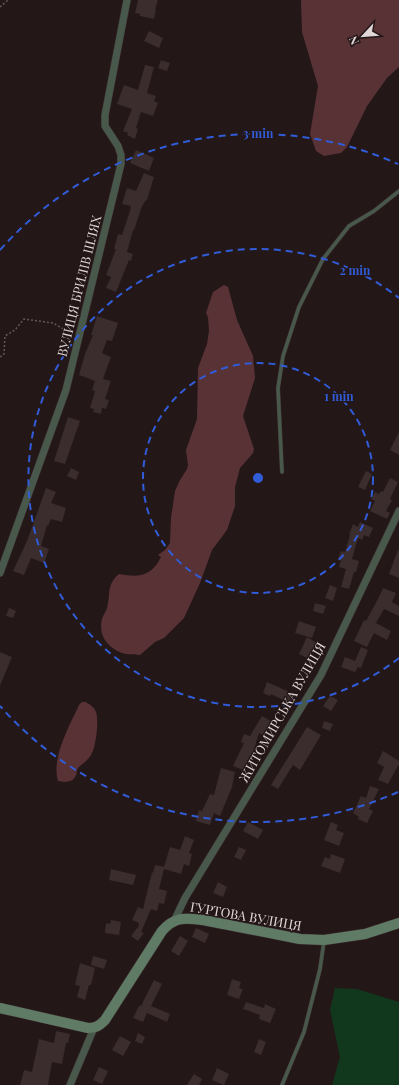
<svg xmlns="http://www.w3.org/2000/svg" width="399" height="1085" viewBox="0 0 399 1085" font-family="'Playfair Display',serif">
	<rect width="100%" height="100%" fill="#241718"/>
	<!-- green -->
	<path fill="#593236" d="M301,0H399V67L387,78L367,106L347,147L341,153L324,156L316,151L310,134L318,86L302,32Z
		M224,285L228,287L237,320L253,356L255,378L243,416L254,449L253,453L240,468L235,487V506L227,530L212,550L200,583L184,618L164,638L155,642L140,655C135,654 127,655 122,653C107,647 98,635 102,619C103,615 106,612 107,608C111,594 106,585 119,574C139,578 152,576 161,557L158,555L165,550L170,543L171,518L175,491L180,480L187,469L188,465L186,450L197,419L198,368L207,344L209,331L208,317L206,313L213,292Z
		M82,702H85C90,704 94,707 96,712C99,721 96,747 91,755C88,760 82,764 78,768C76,771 77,775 75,777C72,783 63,782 58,781C51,758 70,725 79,705Z"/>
	<!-- water -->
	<path fill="#11381d" d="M335,988L357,989L399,1002V1085H332L340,1057L330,1010Z"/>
	<!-- building -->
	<path fill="#3b2c2e" d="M138,0H158L155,9H156L154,19L140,16V14L135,13Z
		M149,31L163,38L159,48L144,41Z
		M161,60L170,63L167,71L158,68Z
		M145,65L154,67L147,93L156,96L154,101L158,103L153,116L141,112L136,128L138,129L135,139L127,135L128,133L123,131L132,109L117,104L124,85L138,90Z
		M136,150L154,158L149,171L130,163Z
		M144,173L154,177L147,200H146L142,206L134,230H133L127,252L133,254L131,261L129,260L116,292L106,288L111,277L106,275L116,249H114L118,234L122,235L130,211L131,206L122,204L127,188L136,191Z
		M97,316L118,323L112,341L107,340L102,353L111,357L103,379L111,381L105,399L109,400L106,409L102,408L101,414L93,412L94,409L90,408L95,391L92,390L95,381L79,375L85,354L93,335H91Z
		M68,417L80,421L65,464L54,461Z
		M399,432V455L390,450Z
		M71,468L79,472L76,480L67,476Z
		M366,471L372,474L365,490L358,487Z
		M390,478L398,482L390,499L392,500L386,511L390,513L387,519L370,511L375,501L371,499L375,492L379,494L381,491L383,492Z
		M46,488L56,492L51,503L66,508L62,522L51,519L48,526L47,525L41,546L49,549L44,563L31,558L24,575L13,571L27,541Z
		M360,522L373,528L369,537L364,535L362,540L358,538L352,559L359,561L356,572H354L349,589L341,587L346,569L339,567L341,560L338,559L341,551L345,552L350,535L349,534L353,524L358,527Z
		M398,550H399V578L389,574Z
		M330,585L337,588L333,601L325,598Z
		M383,588L396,593L392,602L399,606V616L384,609L376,623L391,631L387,640L374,633L367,647L354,641L364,620L366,621L379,597Z
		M315,603L326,606L323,614L313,611Z
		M9,608L16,611L13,618L6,616Z
		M299,621L316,627L312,638L295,633Z
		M307,637L319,644L315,654L310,652L307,658L299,654Z
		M361,647L368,650L361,668L358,667L355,672L341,667L345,657L355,661Z
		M0,652L12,657L0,686Z
		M267,682L296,695L291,704L271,694L270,696L263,693Z
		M330,696L338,700L331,711L323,706Z
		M262,716L274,723L266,737L259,733L253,752L251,756L250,755L243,770L233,766L244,743L241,742L244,734L250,736Z
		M324,721L333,724L330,731L322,728Z
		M307,727L321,735L300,770L293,765L278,789L271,785Z
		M383,751L399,761V764L388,784L378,780L384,767L377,763Z
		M221,768L235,772L232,787L220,816L214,813L210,825L196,821L199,810L202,811L210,794L214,795Z
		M370,786L379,789L369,809L373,811L367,823L358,819L359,817L353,813L361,796L366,798Z
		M248,822L263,830L258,839L243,831Z
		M331,822L338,825L336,830L344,833L339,846L324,840Z
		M185,836L194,840L189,853L192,854L189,866L184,864L181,874L164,869L159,889L167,891L164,904L159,903L157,911L151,909L141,932L144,933L138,941L131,936L137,928L138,929L139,923L132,920L138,907L143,909L152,872L153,873L155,865L164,867L170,847L180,850Z
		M239,847L246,850L241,860L234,857Z
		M331,854L345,859L340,873L321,866L325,857L330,859Z
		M111,869L136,875L133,885L109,880Z
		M218,882L227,887L223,897L213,893Z
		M111,920L121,922L119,935L105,933L106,923L110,924Z
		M196,928L209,934L205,943L192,937Z
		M180,936L188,941L179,956L171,951Z
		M93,956L107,960L104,969L91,965Z
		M80,963L95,968L91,985H89L85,1000L77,997L80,986L75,985Z
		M232,979L241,982L239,988L243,989L239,999L227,995Z
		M154,980L162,984L151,1006L170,1014L167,1022L147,1013L143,1022L133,1018L139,1006H141Z
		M246,1002L264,1008L265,1004L276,1009L270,1023L259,1019L260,1015L243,1009Z
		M56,1031L70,1034L68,1043H66L62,1064L52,1062L48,1085H20L24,1070L32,1072L39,1039L54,1043Z
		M138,1033L145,1037L142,1044L135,1041Z
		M120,1036L131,1042L123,1056L112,1050Z
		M259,1039L266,1042L261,1055L254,1052Z
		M99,1067L108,1071L102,1084L93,1080Z
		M217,1068L229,1074L224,1085L212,1080Z
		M194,1074L202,1079L199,1085H187Z"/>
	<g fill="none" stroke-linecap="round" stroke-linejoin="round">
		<!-- lane casing -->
		<g stroke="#3e3233" stroke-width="4.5">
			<path id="lane" d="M282,472L278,388L283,356L299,307L323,259L349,226L374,211L399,191
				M282,1085L304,1032L320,969L324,941"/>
		</g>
		<!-- street casing -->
		<g stroke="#3e3233" stroke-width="8">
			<path id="street" d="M0,573L66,390L121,164V155L118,146L105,126V115L127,0
				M175,919L185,898L321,675L399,511
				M70,1085L94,1028"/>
		</g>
		<!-- secondary casing -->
		<g stroke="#3e3233" stroke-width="11">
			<path id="secondary" d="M0,1008L88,1028C96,1028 99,1026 105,1020L162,931C175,916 185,918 203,920L300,939L324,940L365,934L399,923"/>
		</g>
		<!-- path -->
		<path stroke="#645859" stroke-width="1.5" stroke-dasharray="2 2" stroke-linecap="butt" d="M0,7L8,0
			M0,357L4,354L5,336L15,330L24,319L53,323L72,334"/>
		<!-- lane -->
		<use href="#lane" stroke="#48584b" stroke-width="3.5"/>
		<!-- street -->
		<use href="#street" stroke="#48584b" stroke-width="7"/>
		<!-- secondary -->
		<use href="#secondary" stroke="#607b65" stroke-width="10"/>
	</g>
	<!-- distance rings -->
	<g fill="none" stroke="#315cd8" stroke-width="2" stroke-dasharray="7 5">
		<circle cx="258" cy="478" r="115"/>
		<path d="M399 658A229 229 0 1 1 399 298"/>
		<path d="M398 792A344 344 0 0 1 0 706M0 250A344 344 0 0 1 398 164"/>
	</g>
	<g text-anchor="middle" stroke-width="3" stroke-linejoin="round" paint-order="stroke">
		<!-- street labels -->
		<g font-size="13" fill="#e1d7d8" stroke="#241718">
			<text transform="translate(79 286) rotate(-76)" y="5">ВУЛИЦЯ БРИЛІВ ШЛЯХ</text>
			<text transform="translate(282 712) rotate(-60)" y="5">ЖИТОМИРСЬКА ВУЛИЦЯ</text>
			<text transform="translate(246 916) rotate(10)" y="5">ГУРТОВА ВУЛИЦЯ</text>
		</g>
	</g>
	<circle cx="258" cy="478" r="6" fill="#315cd8" stroke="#241718" stroke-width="2"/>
	<g font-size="12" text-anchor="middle" font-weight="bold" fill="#315cd8" stroke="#241718" stroke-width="3" stroke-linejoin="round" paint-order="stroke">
		<text x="258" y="138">3 min</text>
		<text x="355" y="275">2 min</text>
		<text x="339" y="401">1 min</text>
	</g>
	<!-- north arrow -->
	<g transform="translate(363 36) rotate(244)" stroke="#241718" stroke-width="3" paint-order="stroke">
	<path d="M0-3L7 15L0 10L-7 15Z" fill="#e1d7d8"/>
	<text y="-6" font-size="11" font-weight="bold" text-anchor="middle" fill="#e1d7d8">N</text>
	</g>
</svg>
